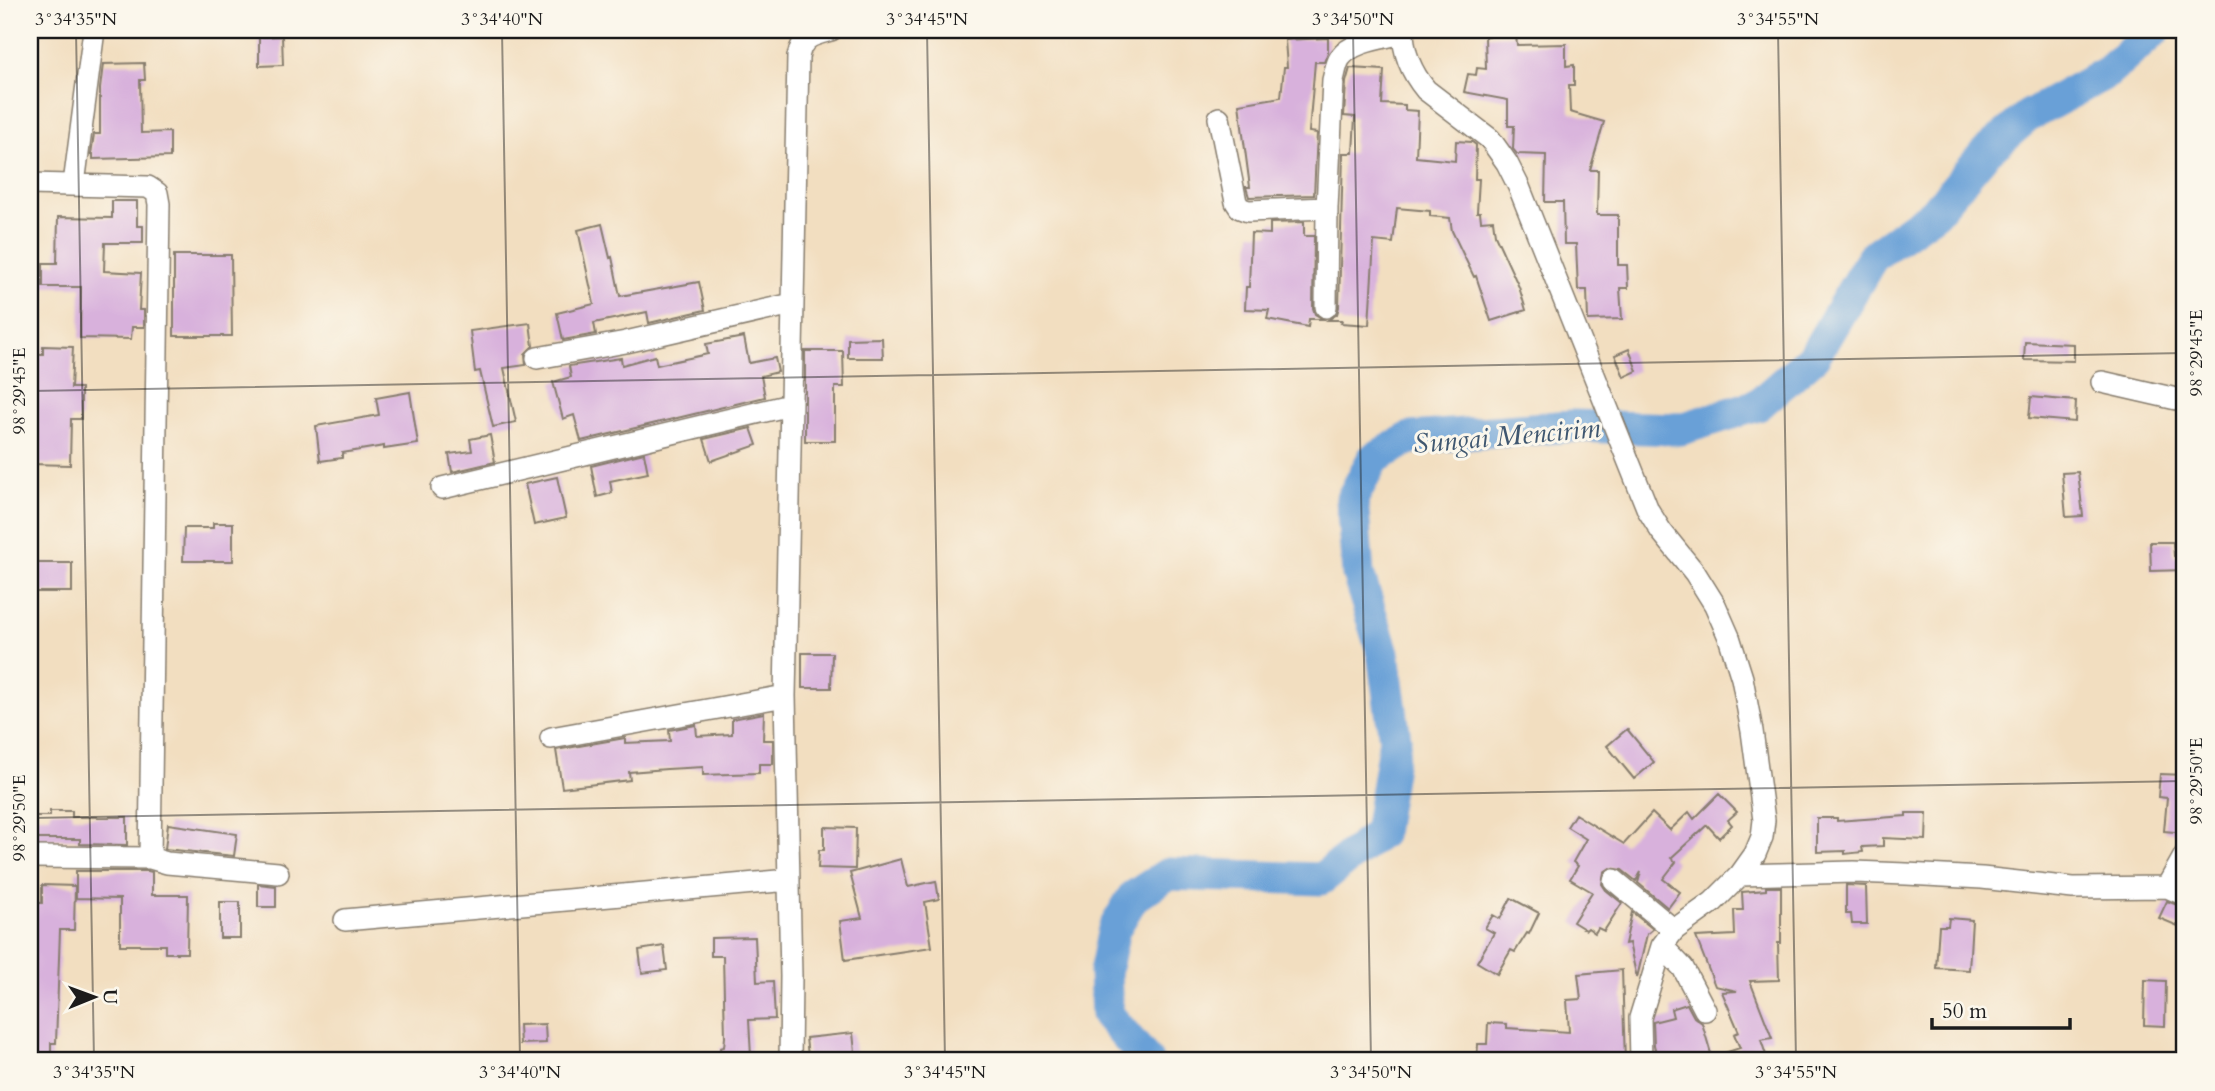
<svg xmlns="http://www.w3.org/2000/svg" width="2215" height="1091" viewBox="0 0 2215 1091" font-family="Cardo,serif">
	<rect width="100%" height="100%" fill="#fbf7ec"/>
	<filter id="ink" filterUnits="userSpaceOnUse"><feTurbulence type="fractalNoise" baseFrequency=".0143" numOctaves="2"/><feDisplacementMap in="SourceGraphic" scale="14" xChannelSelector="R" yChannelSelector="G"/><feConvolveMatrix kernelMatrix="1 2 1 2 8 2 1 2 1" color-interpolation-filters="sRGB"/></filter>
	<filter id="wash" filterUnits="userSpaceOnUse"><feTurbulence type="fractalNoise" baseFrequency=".00686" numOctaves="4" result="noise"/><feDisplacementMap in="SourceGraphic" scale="28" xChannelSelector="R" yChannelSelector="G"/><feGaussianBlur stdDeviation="1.57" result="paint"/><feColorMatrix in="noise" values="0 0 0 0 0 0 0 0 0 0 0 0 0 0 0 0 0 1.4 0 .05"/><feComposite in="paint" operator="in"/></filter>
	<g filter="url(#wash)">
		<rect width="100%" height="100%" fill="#f2dec0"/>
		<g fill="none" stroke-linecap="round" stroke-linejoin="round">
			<!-- river -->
			<path stroke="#69a0d7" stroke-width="33" d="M1147,1061L1107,1014L1105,973L1114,929L1133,897L1168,874L1321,879L1380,833L1395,739L1383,653L1358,574L1352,499L1373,459L1410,438L1572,426L1681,429L1758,405L1814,356L1873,256L1935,212L1985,153L2028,116L2108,72L2155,30"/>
		</g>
		<g id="blocks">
			<!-- building -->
			<path fill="#d8b1dc" d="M1516,35L1517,45L1566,44V66L1574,65V85H1569L1570,112L1604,122L1590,170H1598L1597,215H1618V265H1627L1628,288H1620L1622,319L1588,320L1587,290H1578L1576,244H1564L1563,202H1545L1546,155L1517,154L1513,149L1514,126H1508V100L1464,92L1468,74L1476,75L1477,68L1486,69L1485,36Z
				M282,36L283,65L259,66V37Z
				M1328,38V52L1324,62H1315L1309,132L1317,133L1314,195L1249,197L1246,187H1250L1239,104L1281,97L1284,67H1287L1285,40Z
				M144,63L145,80H140L141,133L170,132V157L93,159V154H91L94,134H100V89L103,64Z
				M1350,68L1384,70L1382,104L1405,105V110L1418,111L1416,157L1455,161L1456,141L1472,142L1476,145L1475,179H1479L1477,212H1480L1481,221L1493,220L1495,235L1519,287L1526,310L1491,321L1476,276L1474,277L1452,231L1450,218L1430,216V211L1397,208L1393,243L1374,241L1369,325L1341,323L1342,320H1328L1337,314L1339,307L1343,153H1353L1355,117L1344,116L1346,82Z
				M112,201H137V226H143V243H105L104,271L141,273L139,310H144V327H132L131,339L80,338L81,287H43V263H57L58,217L112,218Z
				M1304,222V236H1314L1313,308L1315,314L1323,319H1309L1308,327L1267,319L1269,310L1245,309L1246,287H1249L1251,233L1270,234V223Z
				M602,224L610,258L612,257L620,296L699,282L705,310L649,323L647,312L594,323L596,334L563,340L557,313L594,304L578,230Z
				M174,255H231L232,336H174Z
				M530,323L533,346L525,354L526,365L504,368L516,422L493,427L480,371L475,372L470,331Z
				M744,337L749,363L775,358L778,372L761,376L765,397L581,441L574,415L563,419L553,382L571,377L569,366L621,358L622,365L655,356L657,365L708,354L706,344Z
				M882,338L883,358H848V339Z
				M2025,342L2074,344V361L2024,360Z
				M43,346L73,347L71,388H81V419H71L70,465L30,464V354H43Z
				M1629,349L1637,371L1624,377L1615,355Z
				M805,351H843L844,387H835V441H805Z
				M410,392L418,444L384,449V446L342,453V458L320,461L316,426L379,415L376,398Z
				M2031,397L2076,401L2075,422L2029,418Z
				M751,428L757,445L711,461L704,439Z
				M490,435L495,462L452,472L449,454L472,451L470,439Z
				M644,453L648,473L610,481L612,493L597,497L591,466Z
				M2078,472L2083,516L2066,517L2062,473Z
				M557,477L566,518L534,525L525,484Z
				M213,523H233V561H183L184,528H213Z
				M2150,542H2173L2174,556H2185V570L2151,571Z
				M31,563H72V592H31Z
				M802,653H832L831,688H802Z
				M764,713L763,740H773V764H759V773L703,775V767L667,769L629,772L630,780L562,788L556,750L625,738V743L670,741L669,730L696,725L697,736L732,734V719Z
				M1627,729L1654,762L1634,779L1607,746Z
				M2160,774L2185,775V833L2164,831L2167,798L2158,797Z
				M1719,794L1737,812L1728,820L1732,825L1719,838L1707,825L1671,858L1676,862L1663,879L1680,892L1668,908L1638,883L1641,872L1636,881L1622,870L1610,868L1604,872L1602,884L1606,890L1622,903L1604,931L1598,928L1595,933L1588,928L1586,930L1573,922L1592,892L1570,879L1578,866L1573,862L1586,839L1567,827L1575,814L1624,844L1652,813L1670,830L1689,812L1694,819Z
				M50,811H72V817H127V845L80,844V839H30V816H50Z
				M1906,813H1927L1926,840L1883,838V846L1862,847L1863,852L1845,854V851L1817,852V818H1837V821L1906,816Z
				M168,824L237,834L234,856L165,849Z
				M824,827L856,828L855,869L818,868L819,850H824Z
				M901,859L908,887L936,881L939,899L925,902L932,947L845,960L840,921L862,918L850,873Z
				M76,871H148L152,872V895H188L187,953H165V945H120V899L76,898Z
				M258,884L276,886V907H258Z
				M42,885L75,886L74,930H60L56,1043H51V1061H30V933H35L36,903H42Z
				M1846,885L1866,886L1867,924H1852L1851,914H1846Z
				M1766,887H1781V943H1778L1779,980L1750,981L1772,1038L1761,1040L1768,1061H1658L1654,1045L1653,1022L1673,1017L1671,1009L1687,1004L1694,1017L1702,1023L1712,1057L1740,1048L1734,1034L1739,1032L1722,992L1737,991L1715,986L1696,937L1735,935L1734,910H1743L1742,892L1766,890Z
				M1511,898L1539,913L1529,934L1527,933L1515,952L1511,950L1497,974L1477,962L1494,933L1485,928L1493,915L1500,919Z
				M2167,901L2185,908V929L2159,918Z
				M220,902H240V938H220Z
				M1632,912L1653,929L1647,934L1637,978L1629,943L1625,944Z
				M1949,918L1972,920L1969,970L1936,968L1939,926H1948Z
				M755,937L757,982L773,981L775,1019L749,1020L751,1056H744L745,1061H721L720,1048L724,1047L725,1037L723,956H711V938Z
				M664,946L667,970L642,973L639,950Z
				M1622,970L1625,1061H1477L1478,1044H1487L1488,1023L1507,1024V1028L1569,1032L1567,1000L1581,999L1578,974Z
				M2145,980L2166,981L2165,1026L2144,1025Z
				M545,1024L546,1043L520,1044L519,1025Z
				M853,1033L856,1061H840V1053L808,1056L806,1038Z"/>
		</g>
	</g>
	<g filter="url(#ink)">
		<use href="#blocks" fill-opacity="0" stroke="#877d6e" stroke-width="2"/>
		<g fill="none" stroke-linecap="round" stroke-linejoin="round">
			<!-- minor casing -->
			<g stroke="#877d6e" stroke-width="24">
				<path id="minor" d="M1403,30C1403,52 1411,72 1426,90L1490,139L1507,163L1519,187L1648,510L1661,531L1695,573L1715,605L1729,637L1742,678L1752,731L1764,820L1762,837L1755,854L1740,875L1713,902L1674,930L1662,946L1640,1018L1641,1061
					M1219,118L1236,202L1240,208L1248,211L1327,208
					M30,184L148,187L157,193L159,204L150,858
					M74,184L94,30
					M1326,307L1327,208L1333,80C1335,73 1336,64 1340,58C1352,41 1383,38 1402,33
					M537,358L626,342L792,304
					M2102,382L2185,401
					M442,488L790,405
					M551,738L785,696
					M30,857L150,858L167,863L278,873
					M1740,875L1854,872L1906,874L1982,878L2073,888L2167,887L2185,895
					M1614,880L1674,930
					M2167,887L2185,855
					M345,920L789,880
					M1662,946L1683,968L1705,1010
					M790,1061L791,976L785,696L798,57C802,36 813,35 831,30"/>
			</g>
			<!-- minor -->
			<use href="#minor" stroke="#fff" stroke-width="21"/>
		</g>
	</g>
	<!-- ticks -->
	<path fill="none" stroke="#1c1c1c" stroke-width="2" stroke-opacity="0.45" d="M76,30L94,1061M502,30L520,1061M927,30L945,1061M1353,30L1371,1061M1778,30L1796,1061M30,391L2185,353M30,818L2185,781"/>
	<g text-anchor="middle" stroke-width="6" stroke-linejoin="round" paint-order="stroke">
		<!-- water labels -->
		<g font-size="28" font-style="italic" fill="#3f5770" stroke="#fbf7ec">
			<text transform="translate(1507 435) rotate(-5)" y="10">Sungai Mencirim</text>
		</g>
	</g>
	<!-- margin -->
	<rect width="2215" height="1091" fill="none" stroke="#fbf7ec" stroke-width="77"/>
	<!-- north arrow -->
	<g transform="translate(94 997) rotate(89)" stroke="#fbf7ec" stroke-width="5" paint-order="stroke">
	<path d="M0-5L12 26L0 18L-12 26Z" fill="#1c1c1c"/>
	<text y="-10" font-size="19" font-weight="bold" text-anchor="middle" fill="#1c1c1c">U</text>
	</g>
	<!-- scale -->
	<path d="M1932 1018v10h138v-10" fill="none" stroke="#1c1c1c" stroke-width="3.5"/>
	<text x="1942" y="1018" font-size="21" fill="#1c1c1c" stroke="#fbf7ec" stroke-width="5" paint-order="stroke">50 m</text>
	<rect x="38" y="38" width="2138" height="1014" fill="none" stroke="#1c1c1c" stroke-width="2.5"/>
	<g font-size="18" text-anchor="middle" fill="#1c1c1c">
		<text x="76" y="25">3°34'35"N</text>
		<text x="502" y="25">3°34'40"N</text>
		<text x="927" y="25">3°34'45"N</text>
		<text x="1353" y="25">3°34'50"N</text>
		<text x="1778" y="25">3°34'55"N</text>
		<text transform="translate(2196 353) rotate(-90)" y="6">98°29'45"E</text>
		<text transform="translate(19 391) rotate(-90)" y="6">98°29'45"E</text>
		<text transform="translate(2196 781) rotate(-90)" y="6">98°29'50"E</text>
		<text transform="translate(19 818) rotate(-90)" y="6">98°29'50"E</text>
		<text x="94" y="1078">3°34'35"N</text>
		<text x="520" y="1078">3°34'40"N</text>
		<text x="945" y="1078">3°34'45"N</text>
		<text x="1371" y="1078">3°34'50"N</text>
		<text x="1796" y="1078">3°34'55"N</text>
	</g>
</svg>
